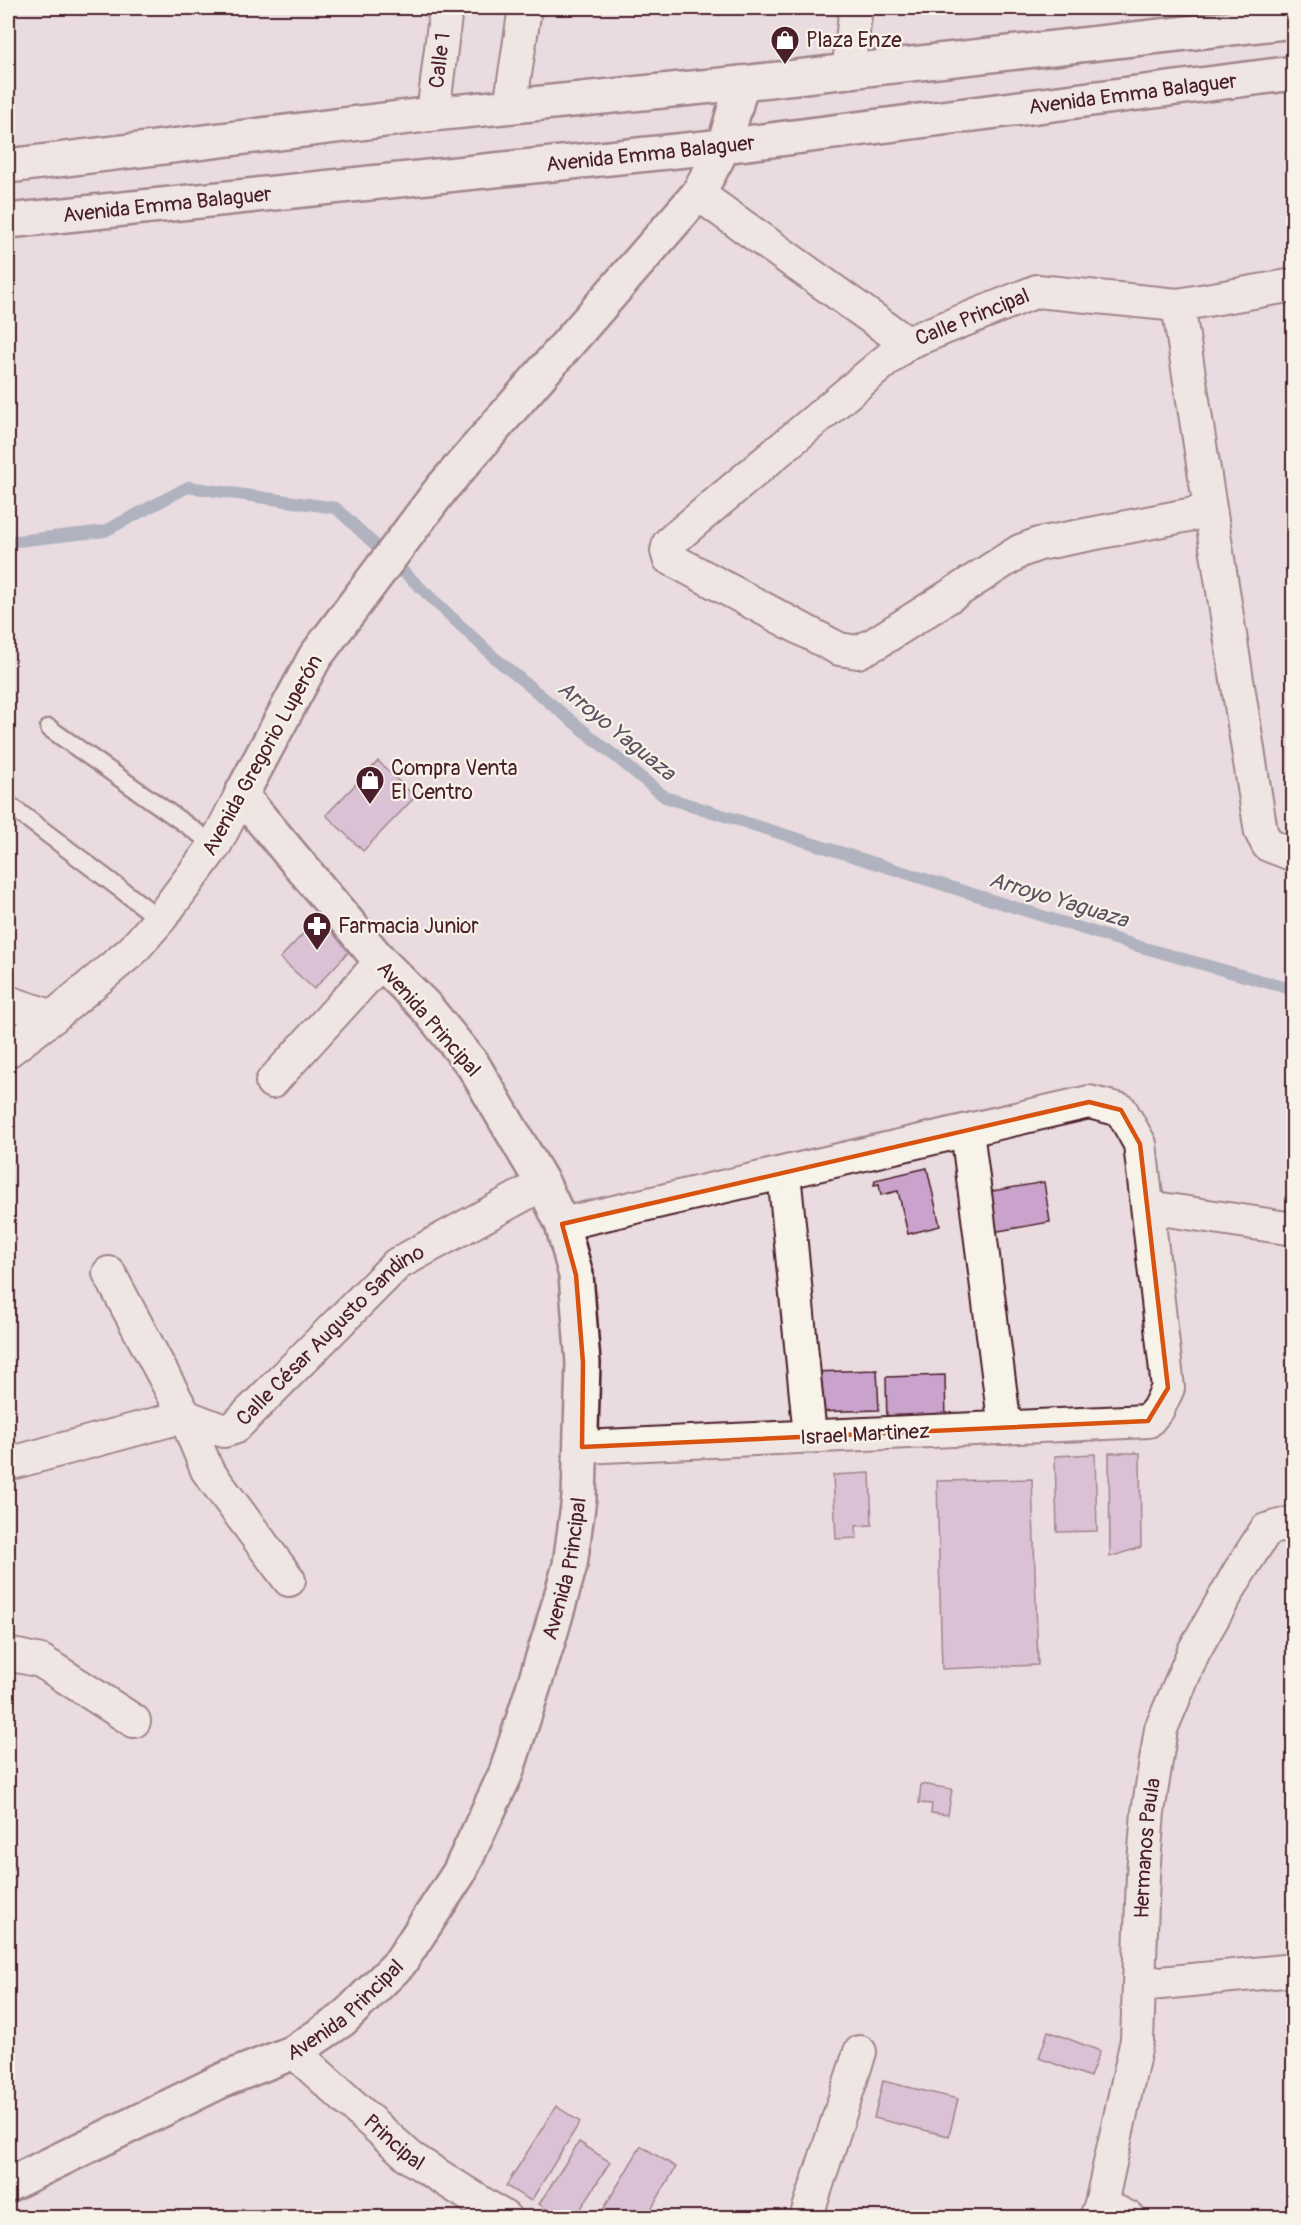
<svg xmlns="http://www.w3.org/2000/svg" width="1301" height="2225" viewBox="0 0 1301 2225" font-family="Pangolin,sans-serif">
	<rect width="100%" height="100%" fill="#e9dbdf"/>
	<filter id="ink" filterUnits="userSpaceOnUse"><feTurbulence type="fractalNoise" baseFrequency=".0167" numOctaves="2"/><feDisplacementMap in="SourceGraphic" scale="12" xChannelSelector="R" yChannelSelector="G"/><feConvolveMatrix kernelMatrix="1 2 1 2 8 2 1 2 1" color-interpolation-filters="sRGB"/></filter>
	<g filter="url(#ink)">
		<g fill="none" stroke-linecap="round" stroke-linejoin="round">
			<!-- stream -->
			<path stroke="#6c8499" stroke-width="12" d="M8,542L105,531L188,487L336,508L496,659L665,797L1134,945L1294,990"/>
		</g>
		<!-- building -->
		<path fill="#c9a3cb" stroke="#4a1f2b" stroke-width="1.5" d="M378,761L415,797L363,851L326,815Z
			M320,916L353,947L314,989L280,958Z
			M927,1168L940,1226L908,1234L898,1191L881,1195L879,1184L874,1185L875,1180Z
			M1044,1182L1050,1222L993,1232L987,1192Z
			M877,1370L879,1410L814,1412L812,1372Z
			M945,1375L946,1423L887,1425L886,1377Z
			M1109,1453H1140L1141,1547L1110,1557Z
			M1095,1454L1097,1531L1057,1532L1055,1456Z
			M870,1473L872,1525L856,1526L857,1538L836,1539L833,1475Z
			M1032,1479L1038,1665L942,1669L937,1481Z
			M921,1784L952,1789L948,1815L931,1813L932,1804L919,1803Z
			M1048,2031L1100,2051L1090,2077L1039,2058Z
			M883,2081L958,2099L949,2136L874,2118Z
			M556,2106L580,2122L531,2201L506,2186Z
			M579,2142L610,2162L575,2218H560L539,2204Z
			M641,2146L676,2167L646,2218H598Z"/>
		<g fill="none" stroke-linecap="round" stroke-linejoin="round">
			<!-- lane casing -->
			<g stroke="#4a1f2b" stroke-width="21">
				<path id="lane" d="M49,728L215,845
					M8,804L160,919"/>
			</g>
			<!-- street casing -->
			<g stroke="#4a1f2b" stroke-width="36">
				<g id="street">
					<path d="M848,72L856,8"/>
					<path d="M510,107L525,8"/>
					<path id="s1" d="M433,114L446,8"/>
					<path id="s2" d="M698,194L907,343L1037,291L1178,305L1294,285"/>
					<path d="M1178,305L1261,832L1268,845L1294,855"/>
					<path d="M907,343L669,543L667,551L669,558L839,649L858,652L876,643L1020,551L1039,544L1209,511"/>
					<path d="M8,1002L53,1017"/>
					<path d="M8,1051L53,1017L132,951L160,919L215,845L241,795"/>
					<path d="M272,1082L381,962"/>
					<path d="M967,1131L1005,1428"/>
					<path d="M784,1173L810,1436"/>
					<path d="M1148,1207L1294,1229"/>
					<path d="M562,1224L1089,1102L1121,1110L1140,1144L1168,1388L1158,1409L1148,1421L582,1447"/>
					<path d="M109,1273L185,1416L207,1470L289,1580"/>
					<path id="s3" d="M8,1464L185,1416L224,1431L234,1428L397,1264L543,1184"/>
					<path d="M8,1654L41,1661L134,1721"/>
					<path d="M1140,1985L1294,1970"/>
					<path id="s4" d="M294,2052L411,2158L505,2218"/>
					<path d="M1101,2204L1129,2218"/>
					<path d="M806,2218L860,2052"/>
					<path id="s5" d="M1096,2218L1101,2204L1137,2040L1143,1875L1148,1812L1161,1729L1194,1651L1239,1572L1266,1530L1294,1522"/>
				</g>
			</g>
			<!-- secondary casing -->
			<g stroke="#4a1f2b" stroke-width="38">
				<g id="secondary">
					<path d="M8,166L433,114L742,83L1294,21"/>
					<path id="s6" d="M8,221L724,146L1294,73"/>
					<path id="s7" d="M8,2185L223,2080L294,2052L342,2020L399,1964L459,1873L506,1773L550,1635L570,1565L579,1498L583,1363L576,1275L562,1224L543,1184L473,1065L426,1007L381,962L241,795L315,657L442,488L698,194L724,146L742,83"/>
				</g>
			</g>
			<!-- lane -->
			<use href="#lane" stroke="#f7f3e8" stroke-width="16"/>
			<!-- street -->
			<use href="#street" stroke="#f7f3e8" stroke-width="32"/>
			<!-- secondary -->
			<use href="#secondary" stroke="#f7f3e8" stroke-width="33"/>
		</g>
	</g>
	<!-- marked area -->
	<path d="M0 0H1301V2225H0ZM1089,1102L1121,1110L1140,1144L1168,1388L1148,1421L582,1447L583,1363L576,1275L562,1224Z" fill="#e9dbdf" fill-opacity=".55" fill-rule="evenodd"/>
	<path fill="none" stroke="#d8530f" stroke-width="4.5" stroke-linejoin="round" d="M1089,1102L1121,1110L1140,1144L1168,1388L1148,1421L582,1447L583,1363L576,1275L562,1224Z"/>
	<!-- icons -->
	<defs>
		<g id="shop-pin" transform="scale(1.5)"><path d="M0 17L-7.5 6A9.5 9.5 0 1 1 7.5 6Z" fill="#4a1f2b" stroke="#f7f3e8"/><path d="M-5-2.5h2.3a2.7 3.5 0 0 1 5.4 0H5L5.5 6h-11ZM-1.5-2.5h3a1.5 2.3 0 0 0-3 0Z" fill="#fff"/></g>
		<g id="pharmacy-pin" transform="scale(1.5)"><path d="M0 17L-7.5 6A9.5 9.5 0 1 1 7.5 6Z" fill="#4a1f2b" stroke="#f7f3e8"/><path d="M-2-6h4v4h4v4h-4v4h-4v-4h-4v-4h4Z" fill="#fff"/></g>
	</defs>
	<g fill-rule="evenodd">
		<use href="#shop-pin" x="785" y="40"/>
		<use href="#shop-pin" x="370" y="780"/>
		<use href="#pharmacy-pin" x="317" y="926"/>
	</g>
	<g text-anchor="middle" stroke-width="4.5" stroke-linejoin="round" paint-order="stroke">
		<!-- poi labels -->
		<g font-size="21" fill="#4a1f2b" stroke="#f7f3e8" text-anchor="start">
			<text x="806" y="47">Plaza Enze</text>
			<text x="391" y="775">Compra Venta<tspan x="391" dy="24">El Centro</tspan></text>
			<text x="338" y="933">Farmacia Junior</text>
		</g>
		<!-- street labels -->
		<g font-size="21" fill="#4a1f2b" stroke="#f7f3e8">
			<text dy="7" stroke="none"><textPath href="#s1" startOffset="54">Calle 1</textPath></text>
			<text dy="7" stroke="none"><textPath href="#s6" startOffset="1132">Avenida Emma Balaguer</textPath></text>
			<text dy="7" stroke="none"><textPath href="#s6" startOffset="646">Avenida Emma Balaguer</textPath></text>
			<text dy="7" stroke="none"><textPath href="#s6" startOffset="160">Avenida Emma Balaguer</textPath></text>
			<text dy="7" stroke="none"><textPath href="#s2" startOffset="327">Calle Principal</textPath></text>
			<text transform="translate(262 755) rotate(-61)" y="7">Avenida Gregorio Luperón</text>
			<text transform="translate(429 1019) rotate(49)" y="7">Avenida Principal</text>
			<text dy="7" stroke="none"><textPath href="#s3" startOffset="370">Calle César Augusto Sandino</textPath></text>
			<text transform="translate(865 1434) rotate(-3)" y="7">Israel Martinez</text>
			<text dy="7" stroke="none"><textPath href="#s7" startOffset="886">Avenida Principal</textPath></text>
			<text dy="7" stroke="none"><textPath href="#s5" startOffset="375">Hermanos Paula</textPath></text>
			<text dy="7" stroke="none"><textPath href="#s7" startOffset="382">Avenida Principal</textPath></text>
			<text dy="7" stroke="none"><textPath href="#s4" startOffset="135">Principal</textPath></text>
		</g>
		<!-- water labels -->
		<g font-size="22" font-style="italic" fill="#5b5162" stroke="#f7f3e8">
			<text transform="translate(617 730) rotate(39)" y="8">Arroyo Yaguaza</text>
			<text transform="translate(1059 899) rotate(17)" y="8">Arroyo Yaguaza</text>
		</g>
	</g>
	<!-- margin -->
	<rect width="1301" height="2225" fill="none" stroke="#f7f3e8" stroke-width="30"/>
	<rect x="15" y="15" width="1271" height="2195" fill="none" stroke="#4a1f2b" stroke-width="2" filter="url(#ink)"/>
</svg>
